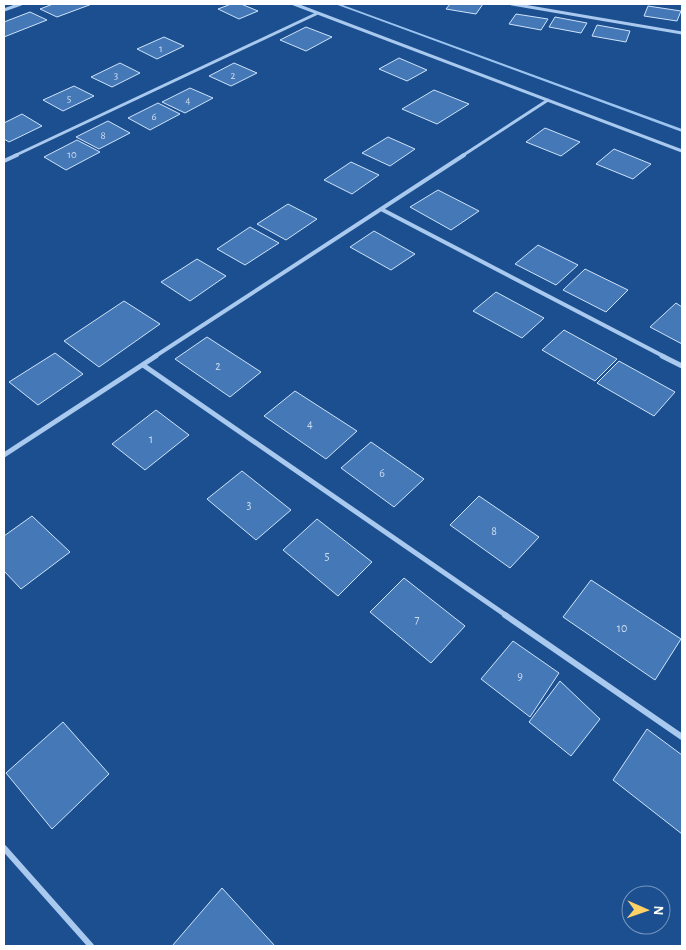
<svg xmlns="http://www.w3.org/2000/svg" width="686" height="950" viewBox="0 0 686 950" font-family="'Alegreya Sans',sans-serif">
	<rect width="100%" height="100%" fill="#1b4f8f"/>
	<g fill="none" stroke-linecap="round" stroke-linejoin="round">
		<!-- stream -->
		<path fill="#9cc4f0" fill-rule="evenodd" d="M335,4H340L682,129V132Z"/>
	</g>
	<!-- building -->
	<path fill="#4478b7" stroke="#cfe3fa" d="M53,4H92L57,17L40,9Z
		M231,4H241L258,11L239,19L218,9Z
		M450,4H483L476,14L446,9Z
		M648,6L681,11L677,21L644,16Z
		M30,12L47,20L4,37V22Z
		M516,14L548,19L541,30L509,24Z
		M555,17L587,23L581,33L549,27Z
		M597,25L630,31L626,42L592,36Z
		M306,27L332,37L306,51L280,40Z
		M164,37L184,46L157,59L137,49Z
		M399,58L427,70L407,81L379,69Z
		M120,63L140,73L112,87L91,77Z
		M234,63L257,73L231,86L209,76Z
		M74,86L94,96L63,111L43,100Z
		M190,88L213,98L185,113L162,102Z
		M434,90L469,104L437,124L402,109Z
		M158,103L180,114L150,130L128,118Z
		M22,114L42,126L9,142L4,139V123Z
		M108,121L130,133L99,149L76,137Z
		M545,128L580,142L561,156L526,142Z
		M388,137L415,149L390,166L362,153Z
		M77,140L100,152L66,170L44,157Z
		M614,149L651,164L633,179L596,164Z
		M351,162L379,175L352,194L324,180Z
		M438,190L479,211L451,230L410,207Z
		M288,204L317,219L286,240L257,224Z
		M250,227L279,243L245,265L217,249Z
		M374,231L415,254L391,270L350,247Z
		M538,245L578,265L556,285L515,264Z
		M197,259L226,276L190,301L161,282Z
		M585,269L628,290L606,312L563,290Z
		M496,292L544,318L522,338L473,311Z
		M124,301L160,324L99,367L64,341Z
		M676,303L682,307V344L650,327Z
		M564,330L617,359L595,381L542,350Z
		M207,337L261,372L230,397L175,359Z
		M55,353L83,374L38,405L9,382Z
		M619,361L675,392L654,416L597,383Z
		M295,391L357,431L326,459L264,416Z
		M156,410L189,435L145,470L112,444Z
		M371,442L424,479L394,507L341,468Z
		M242,471L291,510L256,540L207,499Z
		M479,496L539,537L510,568L450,525Z
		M32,516L70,552L21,589L4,571V536Z
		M317,519L372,562L338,596L283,550Z
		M404,578L465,626L431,663L370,612Z
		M591,580L681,639L655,680L563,617Z
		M513,641L559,673L530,717L481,679Z
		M560,681L600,719L571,756L529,722Z
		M63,722L109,774L52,829L6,773Z
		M647,729L682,755V834L613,780Z
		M222,888L275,946H172Z"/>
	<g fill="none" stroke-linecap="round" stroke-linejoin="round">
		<!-- minor-far3 -->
		<path stroke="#a9c9ee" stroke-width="3" d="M294,4L682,151
			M512,4L682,33
			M4,10L21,4
			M14,156L318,13
			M462,156L548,100"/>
		<!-- minor-far2 -->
		<path stroke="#a9c9ee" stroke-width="4" d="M4,161L17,155
			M381,209L665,357
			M154,357L464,155"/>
		<!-- minor-far1 -->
		<path stroke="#a9c9ee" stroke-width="5" d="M662,356L682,366
			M143,365L507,616
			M4,455L156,356"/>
		<!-- minor -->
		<path stroke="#a9c9ee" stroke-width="6" d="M505,615L682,737
			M4,848L91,946"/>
	</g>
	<g text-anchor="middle" stroke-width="5" stroke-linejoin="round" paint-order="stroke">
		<!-- far-number labels -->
		<g font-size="11" fill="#d0dded">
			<text x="161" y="52">1</text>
			<text x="116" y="79">3</text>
			<text x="233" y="79">2</text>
			<text x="69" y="102">5</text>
			<text x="188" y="104">4</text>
			<text x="154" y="120">6</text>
			<text x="103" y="139">8</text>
			<text x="72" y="158">10</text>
		</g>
		<!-- number labels -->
		<g font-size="12" fill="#d0dded">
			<text x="218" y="370">2</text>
			<text x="310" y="428">4</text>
			<text x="151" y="443">1</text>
			<text x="382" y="477">6</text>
			<text x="249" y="509">3</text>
			<text x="494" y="535">8</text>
			<text x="327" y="560">5</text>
			<text x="417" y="623">7</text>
			<text x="622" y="632">10</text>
			<text x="520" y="680">9</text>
		</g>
	</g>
	<!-- border -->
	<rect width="686" height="950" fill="none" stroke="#ffffff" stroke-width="10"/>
	<!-- north arrow -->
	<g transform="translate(646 910) rotate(92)"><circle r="24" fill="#1b4f8f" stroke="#7695bc"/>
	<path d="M0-4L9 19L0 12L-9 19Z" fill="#ffd166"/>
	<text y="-8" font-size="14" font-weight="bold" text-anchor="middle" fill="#ffffff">N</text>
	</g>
</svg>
